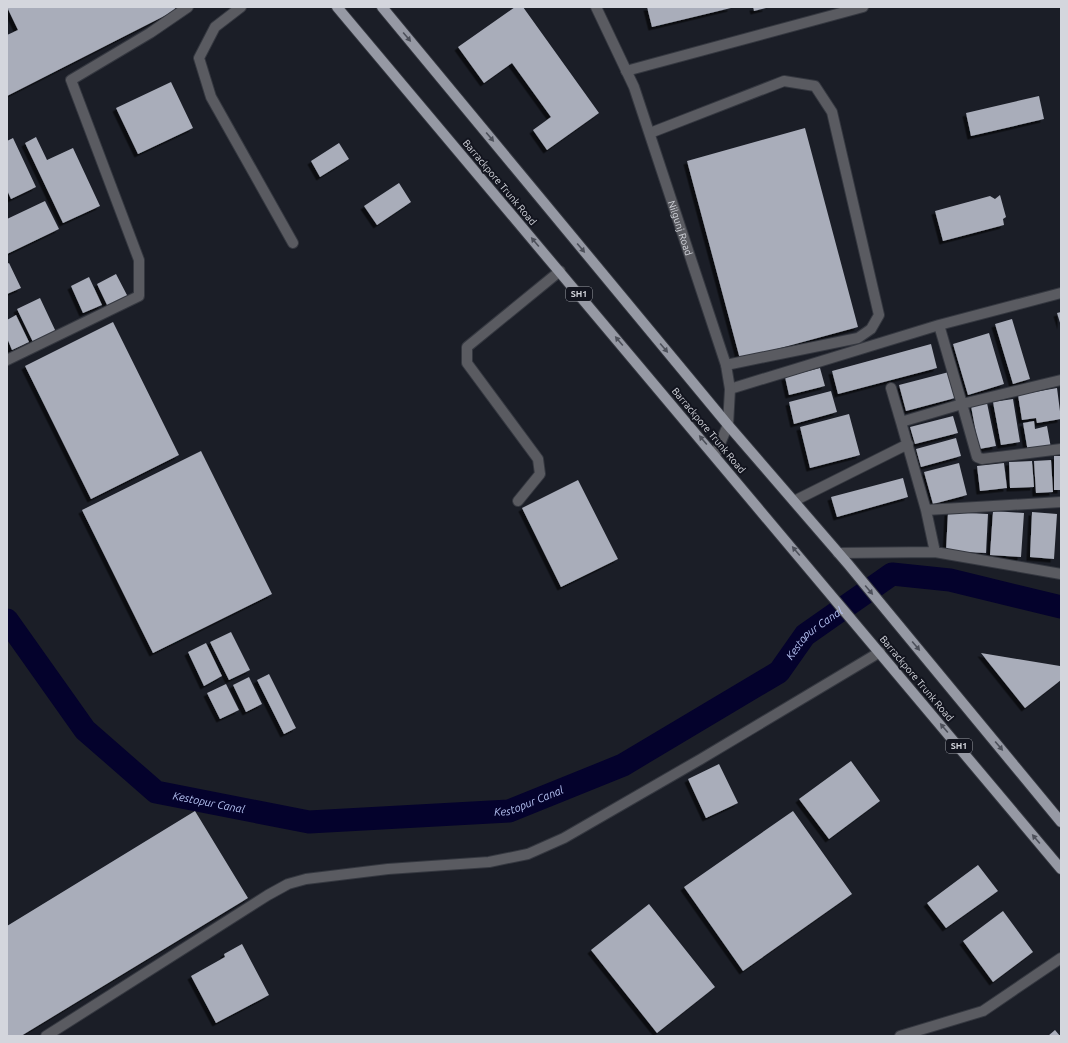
<svg xmlns="http://www.w3.org/2000/svg" width="1068" height="1043" viewBox="0 0 1068 1043" font-family="Ubuntu,sans-serif">
	<defs>
		<filter id="shadow"><feDropShadow dx="-3.5" dy="3.5" stdDeviation="0" flood-color="#0009"/></filter>
	</defs>
	<rect width="100%" height="100%" fill="#1b1e27"/>
	<g fill="none" stroke-linecap="round" stroke-linejoin="round">
		<!-- canal -->
		<path stroke="#04022c" stroke-width="23" id="s1" d="M7,620L85,730L156,792L309,822L509,811L623,765L779,672L805,635L892,574L950,580L1061,607"/>
	</g>
	<!-- building -->
	<path fill="#a9adba" filter="url(#shadow)" d="M7,7H174L176,10L7,96V35L18,30Z
		M515,7H523L599,113L547,150L533,130L551,117L512,63L484,83L458,47Z
		M647,7H731V8L652,27Z
		M753,7H766V8L754,11Z
		M171,82L193,128L138,154L116,108Z
		M1039,96L1044,119L971,136L966,113Z
		M805,128L858,327L740,359L687,161Z
		M36,137L47,160L73,148L100,206L63,223L25,143Z
		M13,138L36,187L11,199L7,190V141Z
		M339,143L349,159L320,177L311,161Z
		M399,183L411,202L377,225L364,206Z
		M1000,195L1006,217L1003,219L1004,225L943,241L935,211L990,196L995,199Z
		M45,201L59,229L7,254V219Z
		M9,263L21,288L7,294V264Z
		M116,274L128,297L108,307L97,284Z
		M89,277L102,305L83,313L71,286Z
		M40,298L56,332L33,342L17,309Z
		M1061,312V326L1057,313Z
		M16,315L29,342L12,350L7,338V320Z
		M1012,319L1030,379L1013,384L995,324Z
		M113,322L179,455L91,499L25,366Z
		M989,333L1004,384L968,395L953,344Z
		M931,344L937,368L838,394L832,371Z
		M820,368L825,386L789,395L785,377Z
		M949,372L955,398L906,411L899,385Z
		M1057,388L1061,419L1037,423L1036,418L1022,420L1018,395Z
		M831,391L837,412L794,424L789,402Z
		M1013,399L1020,442L1001,445L993,402Z
		M987,403L996,446L979,449L971,406Z
		M849,414L860,455L810,468L800,427Z
		M953,416L958,433L915,444L910,427Z
		M1034,421L1035,429L1047,426L1051,448L1028,452L1023,423Z
		M956,438L961,456L921,467L916,449Z
		M201,451L272,594L153,653L82,510Z
		M1054,456H1061V490H1054Z
		M1051,460L1053,492L1036,493L1034,461Z
		M1032,461L1034,487L1010,488L1009,462Z
		M959,463L967,495L933,504L924,472Z
		M1004,463L1007,488L980,491L977,466Z
		M903,478L908,497L837,517L831,497Z
		M578,480L618,559L561,587L522,508Z
		M993,511L1024,513L1021,557L990,555Z
		M948,512L988,514L986,553L946,551Z
		M1032,512L1057,514L1054,559L1030,557Z
		M231,632L250,670L229,680L210,642Z
		M206,643L222,676L204,686L188,652Z
		M981,653L1060,666L1061,680L1025,708Z
		M269,674L296,728L284,734L257,680Z
		M249,677L262,704L246,712L233,685Z
		M226,684L239,710L220,719L207,693Z
		M851,761L880,801L829,839L799,799Z
		M719,764L738,803L706,818L688,779Z
		M195,811L248,898L21,1036H7V926Z
		M793,811L852,894L743,971L684,887Z
		M978,865L998,891L946,928L927,903Z
		M649,904L715,987L657,1033L591,950Z
		M1003,911L1033,952L993,982L963,941Z
		M242,944L269,995L216,1023L191,976L225,957L224,954Z
		M1055,1030L1060,1036H1048Z"/>
	<g fill="none" stroke-linecap="round" stroke-linejoin="round">
		<!-- service casing -->
		<g stroke="#353840" stroke-width="12">
			<path id="service" d="M241,7L215,27L199,58L211,97L293,243
				M626,71L863,7
				M518,501L540,474L538,459L467,363V347L560,271
				M46,1036L268,895L288,884L306,879L388,869L489,862L528,854L564,838L701,759L880,652
				M900,1036L983,1011L1061,958"/>
		</g>
		<!-- minor casing -->
		<g stroke="#353840" stroke-width="12">
			<path id="minor" d="M650,133L784,81L815,86L832,112L879,315L871,329L858,338L726,365
				M939,325L1061,293
				M7,360L139,296V260L71,80L150,33L188,7
				M891,388L901,422
				M730,389L939,325L962,404L1061,380
				M1061,449L982,459L977,457L962,404L901,422L926,510L1061,502
				M794,501L908,444
				M926,510L935,552
				M838,553L935,552L1061,574"/>
		</g>
		<!-- tertiary casing -->
		<g stroke="#353840" stroke-width="12">
			<g id="tertiary">
				<path id="s2" d="M596,7L634,87L726,365L730,389L728,425L715,455"/>
			</g>
		</g>
		<!-- primary casing -->
		<g stroke="#353840" stroke-width="12">
			<path id="primary" d="M337,7L1061,869
				M382,7L728,425L848,564L1061,822"/>
		</g>
		<!-- service -->
		<use href="#service" stroke="#5a5b61" stroke-width="10"/>
		<!-- minor -->
		<use href="#minor" stroke="#5a5b61" stroke-width="10"/>
		<!-- tertiary -->
		<use href="#tertiary" stroke="#5a5b61" stroke-width="10"/>
		<!-- primary -->
		<use href="#primary" stroke="#9699a4" stroke-width="10"/>
	</g>
	<!-- one-way arrows -->
	<defs><path id="oneway-solid" d="M-6-.8H1V-3.2L6.5 0L1 3.2V.8H-6Z"/></defs>
	<g fill="#4d505a">
		<use href="#oneway-solid" transform="translate(407 37) rotate(50)"/>
		<use href="#oneway-solid" transform="translate(490 137) rotate(50)"/>
		<use href="#oneway-solid" transform="translate(535 242) rotate(-130)"/>
		<use href="#oneway-solid" transform="translate(581 248) rotate(50)"/>
		<use href="#oneway-solid" transform="translate(619 341) rotate(-130)"/>
		<use href="#oneway-solid" transform="translate(664 348) rotate(50)"/>
		<use href="#oneway-solid" transform="translate(703 440) rotate(-130)"/>
		<use href="#oneway-solid" transform="translate(796 551) rotate(-130)"/>
		<use href="#oneway-solid" transform="translate(869 590) rotate(50)"/>
		<use href="#oneway-solid" transform="translate(916 646) rotate(50)"/>
		<use href="#oneway-solid" transform="translate(944 728) rotate(-130)"/>
		<use href="#oneway-solid" transform="translate(999 746) rotate(50)"/>
		<use href="#oneway-solid" transform="translate(1036 839) rotate(-130)"/>
	</g>
	<g text-anchor="middle" stroke-width="4" stroke-linejoin="round" paint-order="stroke">
		<!-- shield labels -->
		<g fill="#12141e" stroke="#9a9ca4" stroke-width="1">
			<rect x="566" y="287" width="26" height="14" rx="3"/>
			<rect x="946" y="739" width="26" height="14" rx="3"/>
		</g>
		<g font-size="9" font-weight="bold" fill="#d4d6dd">
			<text x="579" y="297">SH1</text>
			<text x="959" y="749">SH1</text>
		</g>
		<!-- street labels -->
		<g font-size="10" fill="#d4d6dd" stroke="#12141e">
			<text transform="translate(500 182) rotate(50)" y="4">Barrackpore Trunk Road</text>
			<text dy="4" stroke="none"><textPath href="#s2" startOffset="237">Nilgunj Road</textPath></text>
			<text transform="translate(709 430) rotate(50)" y="4">Barrackpore Trunk Road</text>
			<text transform="translate(917 678) rotate(50)" y="4">Barrackpore Trunk Road</text>
		</g>
		<!-- water labels -->
		<g font-size="11" font-style="italic" fill="#b5c2f2" stroke="#12141e">
			<text dy="4" stroke="none"><textPath href="#s1" startOffset="943">Kestopur Canal</textPath></text>
			<text dy="4" stroke="none"><textPath href="#s1" startOffset="607">Kestopur Canal</textPath></text>
			<text dy="4" stroke="none"><textPath href="#s1" startOffset="283">Kestopur Canal</textPath></text>
		</g>
	</g>
	<!-- border -->
	<rect width="1068" height="1043" fill="none" stroke="#d4d6dd" stroke-width="16"/>
</svg>
